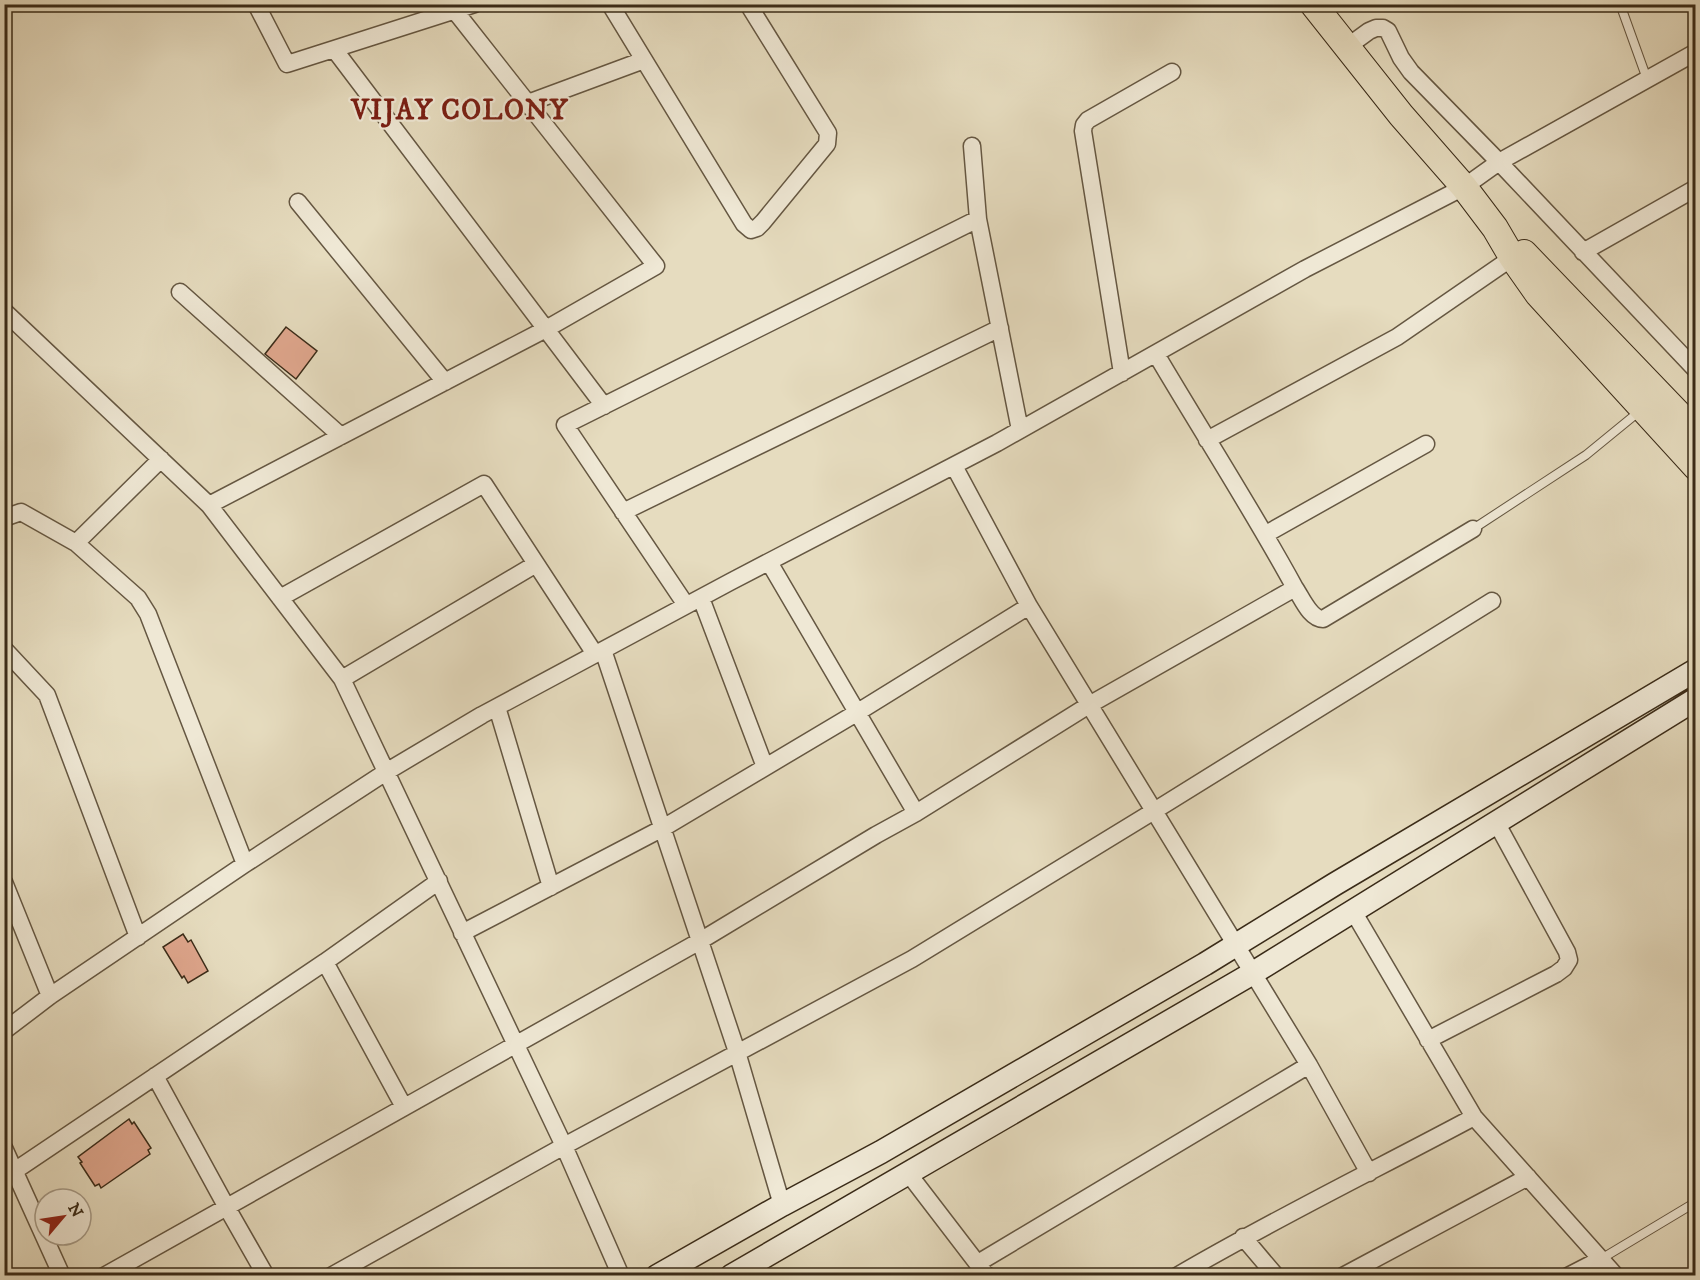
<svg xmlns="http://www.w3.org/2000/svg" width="1700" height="1280" viewBox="0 0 1700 1280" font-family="'IM FELL DW Pica',serif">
	<rect width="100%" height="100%" fill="#e6dcbf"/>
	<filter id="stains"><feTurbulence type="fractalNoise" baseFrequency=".00333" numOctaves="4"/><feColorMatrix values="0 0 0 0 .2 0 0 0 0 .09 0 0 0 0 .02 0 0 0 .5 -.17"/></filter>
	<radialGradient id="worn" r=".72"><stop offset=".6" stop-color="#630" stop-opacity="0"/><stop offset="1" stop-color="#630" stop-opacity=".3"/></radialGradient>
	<!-- building -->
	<path fill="#e0a78e" stroke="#3a2b18" stroke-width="1.5" d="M286,327L317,351L296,379L265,354Z
		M183,934L188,942L191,940L208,971L188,983L184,976L182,978L163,947Z
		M129,1119L132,1124L134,1122L151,1148L148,1150L150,1154L101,1188L99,1184L95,1186L80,1163L82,1162L78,1157Z"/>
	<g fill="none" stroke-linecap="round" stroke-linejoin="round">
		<!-- lane casing -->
		<g stroke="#655742" stroke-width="10">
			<path id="lane" d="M1620,4L1647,79
				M1473,529L1586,455L1641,410
				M1601,1259L1696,1202"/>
		</g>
		<!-- street casing -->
		<g stroke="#655742" stroke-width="19">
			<path id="street" d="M256,4L287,64L334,49
				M475,4L334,49L604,406
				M610,4L744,224L751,230L757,228L763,222L827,144L828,133L748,4
				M1347,47L1369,31L1376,28H1383L1388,31L1401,58L1411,72L1499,162L1696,370
				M528,103L644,60
				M972,146L978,219
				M298,202L445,382
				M1583,252L1696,188
				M180,292L341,436
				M4,311L209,505L342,679L564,1146L621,1276
				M1122,373L1083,131L1084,125L1088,120L1172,72
				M1207,440L1397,337L1519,253
				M209,505L546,329L656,266L455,11
				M623,512L1000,328
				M4,518L21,512L76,543L161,459
				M1266,534L1426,444
				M76,543L138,598L148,614L245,864
				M769,562L916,813
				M1295,588C1302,598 1310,619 1323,619L1473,529
				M280,598L484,484L595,654
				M701,598L765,767
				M686,605L565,425L978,219L1020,430
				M1029,606L1309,1065L1369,1173
				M4,649L47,695L138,937
				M603,650L737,1052L782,1205
				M342,679L536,564
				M497,707L551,887
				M4,882L50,996
				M1353,911L1474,1117L1616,1276
				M462,933L663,828L858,712L1029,606L954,466
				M325,962L404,1107
				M4,1031L50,996L245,864L386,772L482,715L730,582L997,443L1305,269L1464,187L1499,162L1696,52
				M1428,1040L1556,974L1564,968L1569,960L1567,952L1496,822
				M155,1076L226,1206L266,1276
				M4,1148L62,1276
				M908,1173L987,1276
				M4,1178L325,962L439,881
				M1243,1237L1276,1276
				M978,1263L1309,1065
				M104,1276L700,941L876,835L916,813L1089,705L1295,588C1252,509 1202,432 1156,354
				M331,1276L564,1146L912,959L1154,811L1492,601
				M1177,1276C1274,1219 1375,1170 1474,1117
				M1343,1276L1528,1177
				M1568,1276L1601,1259"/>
		</g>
		<!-- secondary casing -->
		<g stroke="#3a2b18" stroke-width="25">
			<path id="secondary" d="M657,1276L782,1205L881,1152L1205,964L1335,884L1696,670
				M731,1276L1253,973L1696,699"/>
		</g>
		<!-- primary casing -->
		<g stroke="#3a2b18" stroke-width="28">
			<path id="primary" d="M1313,4L1401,115L1464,187L1495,228L1512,257L1538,294L1696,467
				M1524,253L1696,432"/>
		</g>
		<!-- lane -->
		<use href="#lane" stroke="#efe8d5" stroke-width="8"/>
		<!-- street -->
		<use href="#street" stroke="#efe8d5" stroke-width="16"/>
		<!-- secondary -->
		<use href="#secondary" stroke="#efe8d5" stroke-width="22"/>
		<!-- primary -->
		<use href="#primary" stroke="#e6dcbf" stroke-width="26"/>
	</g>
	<g text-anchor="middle" stroke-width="4.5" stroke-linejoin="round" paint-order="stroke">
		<!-- district labels -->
		<g font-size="28" font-weight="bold" letter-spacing="1.5" fill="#7a1f14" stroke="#efe8d5">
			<text x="460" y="119">VIJAY COLONY</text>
		</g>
	</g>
	<!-- margin -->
	<rect width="1700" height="1280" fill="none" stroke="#e6dcbf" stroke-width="24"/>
	<rect x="6" y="6" width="1688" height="1268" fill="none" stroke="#3a2b18" stroke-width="3"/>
	<rect x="12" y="12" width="1676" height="1256" fill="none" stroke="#3a2b18" stroke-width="1.5"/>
	<!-- north arrow -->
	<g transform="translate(63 1217) rotate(61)"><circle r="28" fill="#efe8d5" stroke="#a79c89" stroke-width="1.5"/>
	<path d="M0-4.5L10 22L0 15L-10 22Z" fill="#8f2418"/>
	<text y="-9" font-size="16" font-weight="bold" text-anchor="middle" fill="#3a2b18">N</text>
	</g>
	<rect width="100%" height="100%" filter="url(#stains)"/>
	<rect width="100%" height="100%" fill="url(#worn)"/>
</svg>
